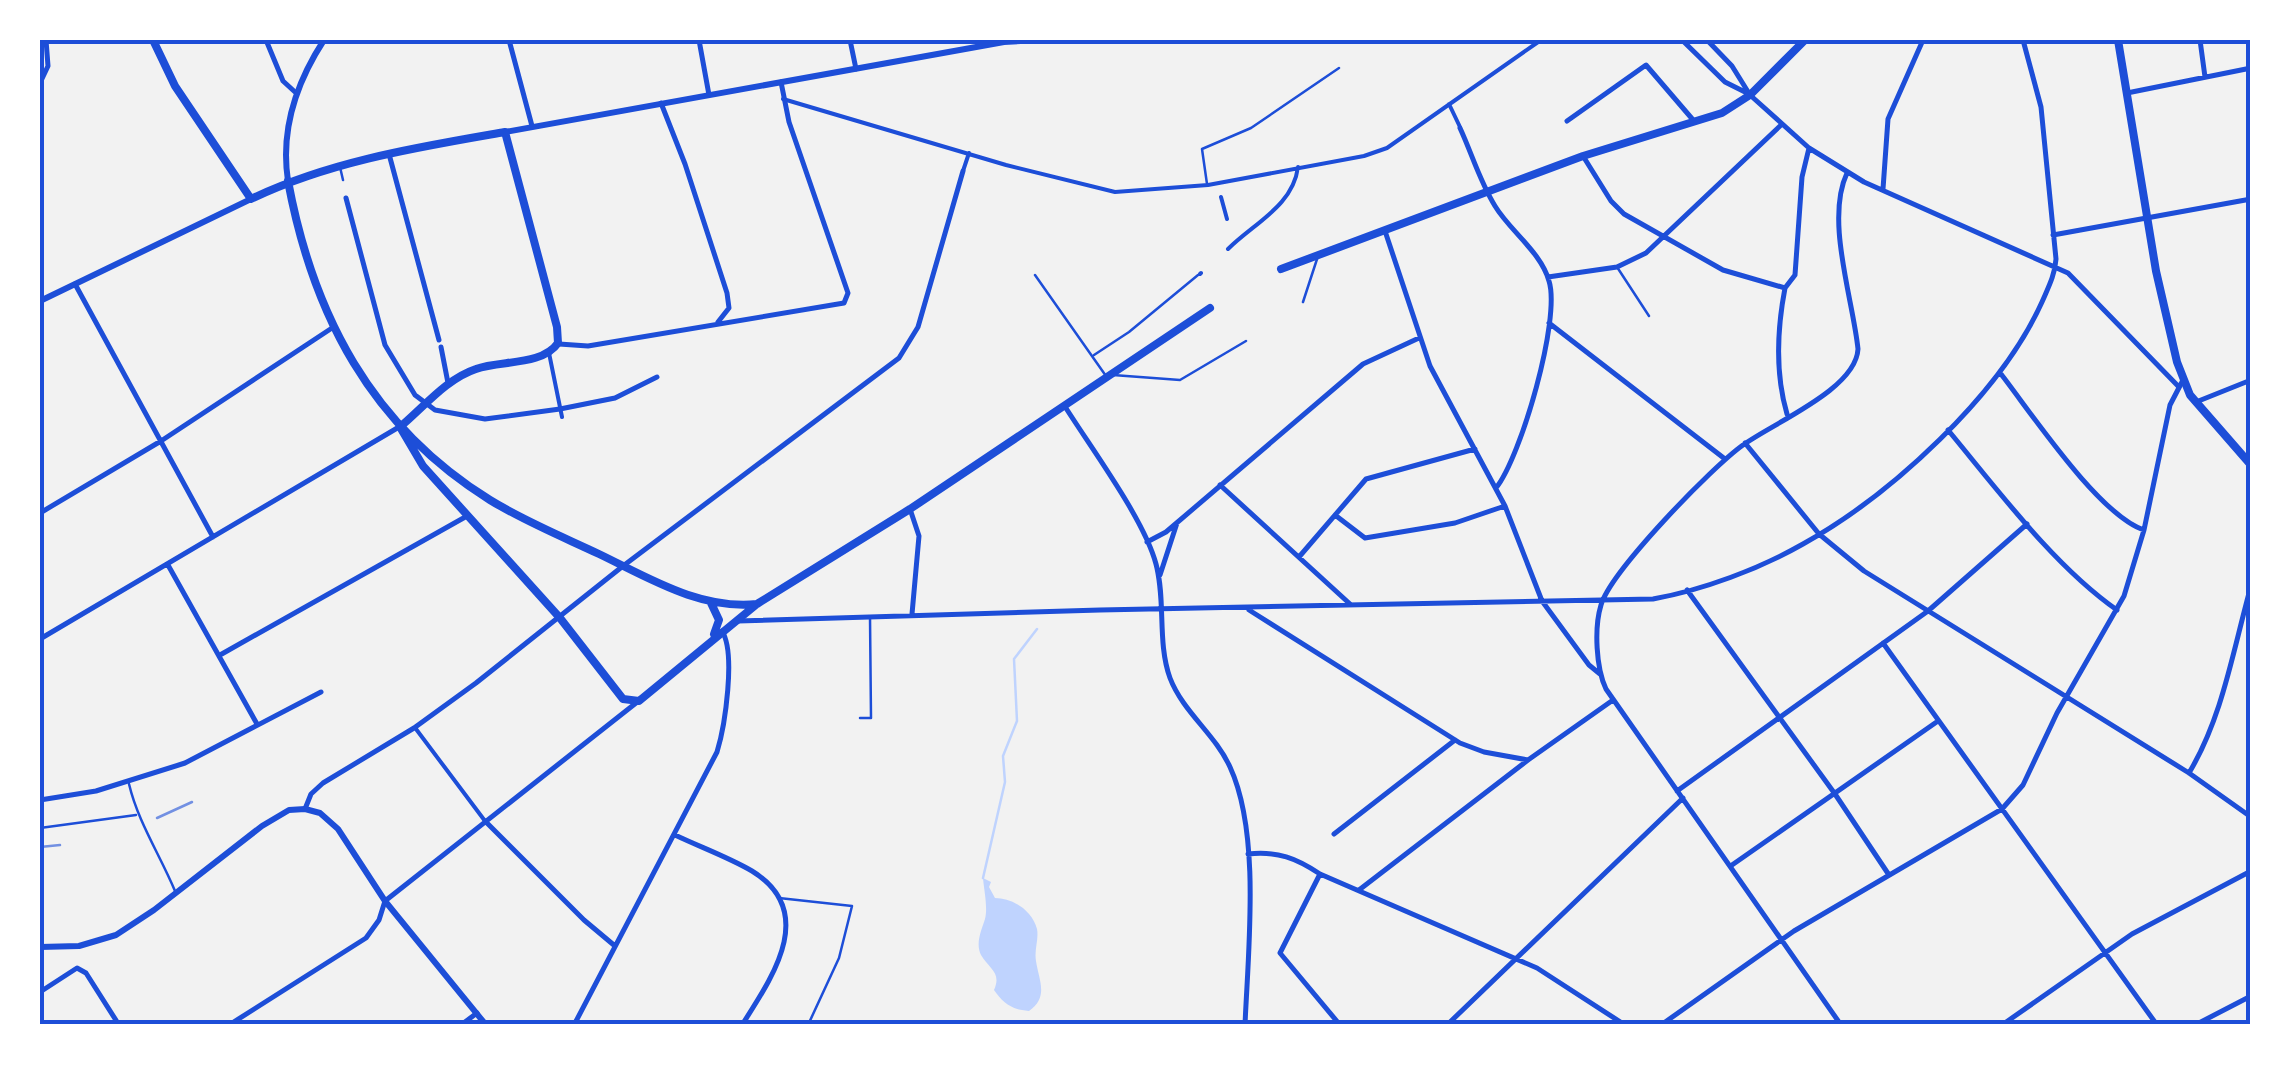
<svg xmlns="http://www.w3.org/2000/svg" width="2291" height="1065" viewBox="0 0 2291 1065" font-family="'Golos Text',sans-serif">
	<rect width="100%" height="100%" fill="#f2f2f2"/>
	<!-- water -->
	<path fill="#bfd3fe" d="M983,878L991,882L989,887L995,898C1012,898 1032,910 1037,929C1039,939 1034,950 1036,961C1039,981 1049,997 1029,1011C1012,1010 1003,1003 994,990C1002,972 989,969 981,955C975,943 982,929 985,919C988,908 984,890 983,878Z"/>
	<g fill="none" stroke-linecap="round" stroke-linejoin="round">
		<!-- stream -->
		<path stroke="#bfd3fe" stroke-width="2.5" d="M983,878L1005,782L1003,756L1017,721L1014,659L1037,629"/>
		<!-- service -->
		<path stroke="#1d4ed8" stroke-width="2.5" d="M340,167L343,180
			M1207,184L1202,149L1251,128L1339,68
			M1617,267L1649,316
			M1035,275L1106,376
			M1303,302L1318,256
			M1094,355L1129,332L1198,275
			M1113,375L1180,380L1246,341
			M860,718H871L870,617
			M129,784C138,822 160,855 175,891
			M40,828L136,815
			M779,898L852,906L839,958L808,1025"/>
		<!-- pedestrian -->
		<path stroke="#1d4ed8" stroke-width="4" d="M783,99L1006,165L1115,192L1208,185L1364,156L1387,148L1541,40
			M1449,104L1460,127
			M963,171L969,153
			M1221,197L1227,219
			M1228,249C1254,223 1293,206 1298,167
			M1200,274L1201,273
			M549,353L562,417
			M416,729L485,821"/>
		<!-- minor -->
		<path stroke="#1d4ed8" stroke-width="5" d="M266,40L283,81L295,92
			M509,40L532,126
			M699,40L709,95
			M850,40L856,69
			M1682,40L1725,82L1747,93
			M1707,40L1732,66L1750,95L1809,148L1864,182L2068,273L2178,386
			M2200,40L2205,77
			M40,83L48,66L46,40
			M2127,93L2251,68
			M661,103L685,164L727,293L729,308L718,322
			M1567,121L1646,65L1694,121
			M1460,128C1472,154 1480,182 1495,206C1510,231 1541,252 1549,281C1561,319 1521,457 1496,488
			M389,154L439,340
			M1583,156L1611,201L1624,214L1723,270L1785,288L1795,275L1802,177L1809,148
			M1883,189L1888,119L1923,40
			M346,198L385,345L415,395L435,410L485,419L560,409L615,398L657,377
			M1385,231L1430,366L1505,506L1542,601L1589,665L1600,674
			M2053,235L2251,199
			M1548,277L1617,267L1646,253L1780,126
			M75,284L213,537
			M1785,288C1777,330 1775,373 1787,414
			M1549,323L1725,459
			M559,344L588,346L844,303L848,293L789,122L781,82
			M441,347L448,383
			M2001,374C2032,414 2099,515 2144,530
			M2196,402L2251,380
			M1064,405C1091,448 1144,519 1156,564C1166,601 1157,642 1170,678C1183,712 1215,734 1230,767C1261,834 1248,951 1245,1025
			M1948,430C1997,489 2054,566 2117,610
			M1745,443L1819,534L1864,571L2189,773L2251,817
			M1220,485L1350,604
			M910,509L919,536L912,614
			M40,513L161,441L332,328
			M1335,515L1365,538L1455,523L1505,506
			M1147,542L1166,532L1363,364L1419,338
			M1299,557L1366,479L1475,449
			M168,565L257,724
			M1160,575L1177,523
			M1687,590L1835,794L1889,875
			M1249,610L1460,743L1484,752L1528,760
			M738,621L1100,610L1653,599C1703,590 1759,569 1803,544C1891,495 2000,395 2042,302C2048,288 2055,275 2056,259L2041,107L2023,40
			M40,639L399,427
			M1883,643L2157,1025
			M220,655L467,516
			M2189,773C2223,716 2233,650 2251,586
			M1677,791L1928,611L2027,524
			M40,800L96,791L185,763L321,692
			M305,809L311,794L323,783L414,728L476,683L623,566L899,358L918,327L963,171
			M485,821L584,920L615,946
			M1334,834L1455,740
			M675,835C700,847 728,857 752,871C819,912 771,979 742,1025
			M1248,854C1278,851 1296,858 1320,874L1537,968L1625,1025
			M1732,865L1938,721
			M1320,874L1280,953L1340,1025
			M1359,890L1528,760L1613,700
			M40,992L77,968L86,973L119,1025
			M229,1025L366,938L379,920L385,901L636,703
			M461,1025L477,1013
			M574,1025L717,752C725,726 736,653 722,631
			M1447,1025L1683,798
			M1661,1025L1794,931L2002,809L2023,785L2057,713L2124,596L2144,530L2170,405L2183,380
			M1841,1025L1606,689C1596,668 1594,628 1601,605C1611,571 1712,467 1743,445C1775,422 1856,389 1858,349C1853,299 1825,220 1847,173
			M2002,1025L2132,934L2251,871
			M2195,1025L2251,996"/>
		<!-- tertiary -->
		<path stroke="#1d4ed8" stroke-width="6" d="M505,132L1004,42L1039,40
			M288,181C280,129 296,83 324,40
			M40,301L251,199
			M40,947L79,946L116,935L154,910L262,826L289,810L305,809L320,813L338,829L385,901L486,1025"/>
		<!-- secondary -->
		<path stroke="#1d4ed8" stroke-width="8" d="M153,40L175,86L251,199C330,161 419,147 505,132L557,327L558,343C542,366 500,360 476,369C446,379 424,407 400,427
			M2118,40L2156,271L2177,362L2190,395L2251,465
			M288,181C313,315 371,426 490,500C524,521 563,537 599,554C649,578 700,610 757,604
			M1281,269L1583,156L1722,113L1750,95L1805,40
			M400,427L423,466L560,618L623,699L639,701L757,604L910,509L1210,308
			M711,603L719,620L714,634"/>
		<!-- rail -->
		<path stroke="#7290e2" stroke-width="2.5" d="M157,818L192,802
			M40,847L60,845"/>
	</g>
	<!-- border -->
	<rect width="2291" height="1065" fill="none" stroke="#ffffff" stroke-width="85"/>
	<rect x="42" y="42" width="2206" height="980" fill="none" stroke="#1d4ed8" stroke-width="4"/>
</svg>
